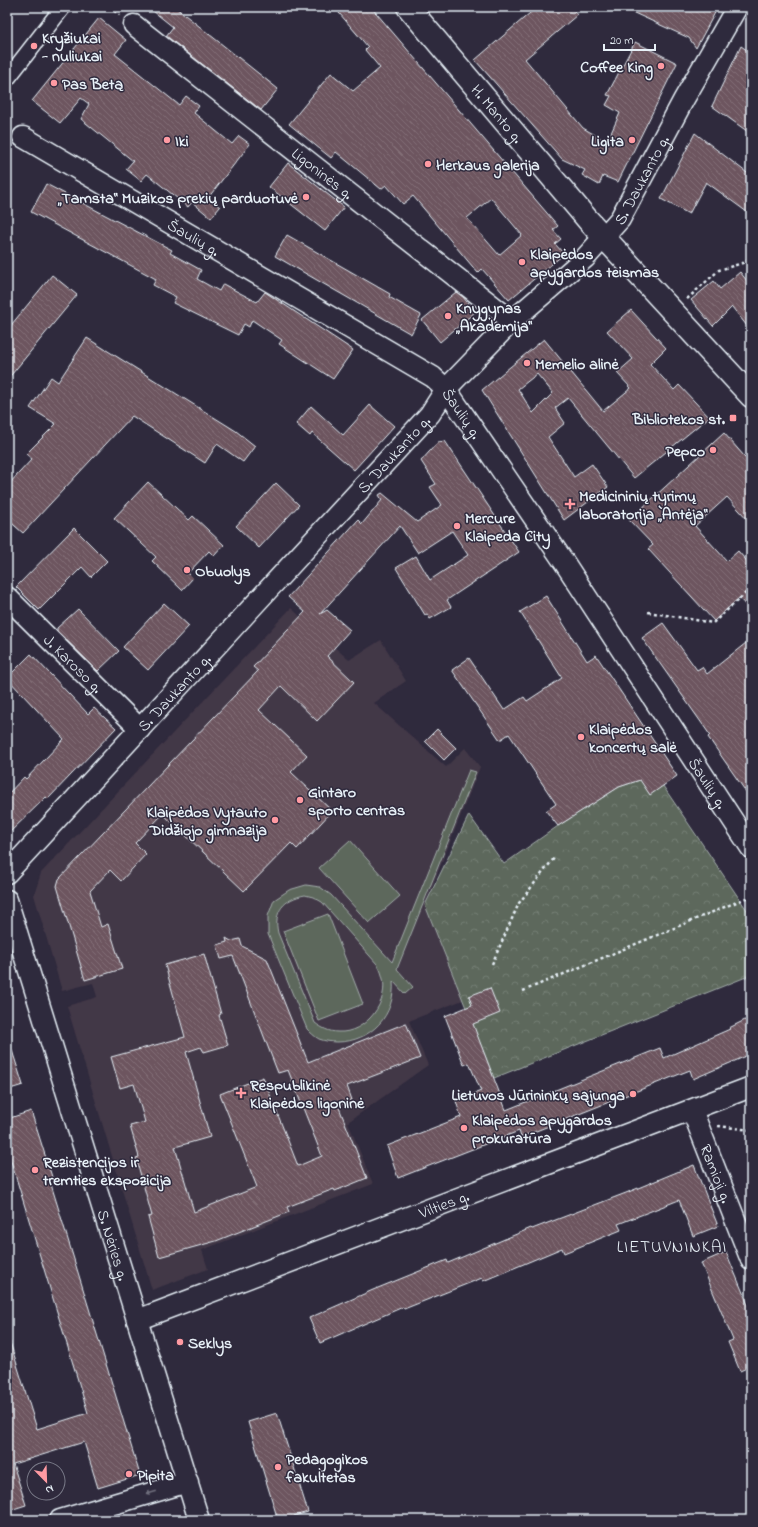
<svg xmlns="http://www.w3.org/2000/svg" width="758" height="1527" viewBox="0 0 758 1527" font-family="'Indie Flower',sans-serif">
	<defs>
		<pattern id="park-crowns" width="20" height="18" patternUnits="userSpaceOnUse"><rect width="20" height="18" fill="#5d685c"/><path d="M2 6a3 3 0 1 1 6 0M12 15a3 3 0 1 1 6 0" fill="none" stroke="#747e74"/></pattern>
		<pattern id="building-back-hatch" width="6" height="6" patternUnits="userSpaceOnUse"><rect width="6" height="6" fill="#6d555e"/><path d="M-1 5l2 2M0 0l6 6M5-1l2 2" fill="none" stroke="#826e76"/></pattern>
	</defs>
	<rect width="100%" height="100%" fill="#2f2a3d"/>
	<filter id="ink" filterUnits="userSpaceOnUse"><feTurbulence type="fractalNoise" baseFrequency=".025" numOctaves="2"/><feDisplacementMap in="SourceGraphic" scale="8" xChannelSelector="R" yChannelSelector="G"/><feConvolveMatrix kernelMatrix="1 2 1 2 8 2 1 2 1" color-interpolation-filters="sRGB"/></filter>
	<g filter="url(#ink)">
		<!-- built -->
		<path fill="#423747" d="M291,608L349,660L381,640L406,681L374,703L446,767L465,748L480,767L425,905L463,1000L409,1021L428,1065L348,1122L373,1184L202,1250L208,1269L152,1290L67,1006L97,997L93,983L62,991L34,895L41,873Z"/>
		<!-- grass -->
		<path fill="#5d685c" stroke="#a2acaa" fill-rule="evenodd" d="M469,770L476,772L397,969L413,987L405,994L393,981C396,1015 371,1042 337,1042C332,1042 324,1041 319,1039C315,1037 310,1032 307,1029L268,934V916L274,900L289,890L306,885L320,887L331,895L392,962ZM305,895L313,897L322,902L377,964C379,967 381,971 382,975C391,1001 365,1034 338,1032C329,1032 322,1028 315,1023L278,933C273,911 284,899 305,895Z
			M350,840L400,896L369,923L319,868Z
			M328,914L363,1004L319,1021L283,931Z"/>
		<!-- park -->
		<path fill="url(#park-crowns)" stroke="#a2acaa" d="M640,780L663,786L751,916V975L494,1078L425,905L469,815L504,864L558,826L619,787Z"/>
		<!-- building -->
		<path fill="url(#building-back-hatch)" stroke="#e8f1f8" fill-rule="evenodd" d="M148,7H175L278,89L261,110L166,36L173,27Z
			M334,7H371L558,226L553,230L561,239L555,244L564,254L509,300L482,269L478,273L413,196L403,204L386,185L381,189L336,152L331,158L289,124L331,73L353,91L380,68L365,50L368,47ZM491,198L522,235L499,255L467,218Z
			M537,7H571L577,15L525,59L583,128L607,142L620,113L606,105L611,96L607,95L635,42L677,63L618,182L603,176L599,185L582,175L585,170L562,159L475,60Z
			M621,7H718L696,48L689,38Z
			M99,18L126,40L115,54L179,105L186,96L199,106L194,113L232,144L239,136L250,144L208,198L220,207L211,218L192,202L188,207L147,174L141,181L126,169L133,161L81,119L89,104L81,98L60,123L32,101Z
			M741,46L751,53V134L712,106Z
			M695,133L751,176V215L706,182L689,214L661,199Z
			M288,163L344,207L325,231L269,187Z
			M46,184L172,250L170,253L201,270L197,279L219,291L223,284L257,302L265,292L353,350L333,379L279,344L282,340L252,320L249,327L244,324L238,335L173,303L176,297L153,285L156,279L31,212Z
			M287,235L390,294L389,297L421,315L411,334L275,256Z
			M740,272L751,286V331L732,307L713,326L691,300L714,281L720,289Z
			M52,275L77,295L7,380V330Z
			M456,292L463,297L475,312L440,342L422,320Z
			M631,310L666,348L650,364L674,390L679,385L709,417L634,478L568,398L555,408L565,423L548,437L574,477L592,464L608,487L564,520L482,390L544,339L603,411L631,388L617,373L633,359L607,331ZM537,374L553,393L533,413L518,389Z
			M87,338L236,431L255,446L243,462L217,444L205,463L132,416L23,533L7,519V486L32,459L26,454L56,424L30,408L51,377L58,382Z
			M370,405L394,426L354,470L312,433L310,436L296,424L311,406L343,435Z
			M724,433L751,464V523L727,497L695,526L727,561L738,551L751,566V611L739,598L714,621L648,549L653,545L629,520Z
			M445,441L519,552L447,600L451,607L430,619L427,614L425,615L396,568L416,556L430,580L468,555L452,531L418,553L400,526L320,614L327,610L350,630L327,656L354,682L317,721L281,686L259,710L307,755L291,772L332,811L297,849L291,843L244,891L163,814L135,843L146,854L121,881L110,870L90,891L101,927L108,924L122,969L85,980L57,886L59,879L258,671L253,667L305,612L288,597L358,520L362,524L382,500L379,495L382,493L417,522L442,505L430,487L436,484L421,461L438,442Z
			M148,482L189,520L193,516L224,545L214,556L209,551L188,573L193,578L182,590L152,561L156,557L114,518Z
			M276,483L299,505L259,548L236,526Z
			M74,528L107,561L91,577L82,567L39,610L16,587Z
			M546,596L587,661L596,655L677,776L650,795L640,780L619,787L558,826L546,811L556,804L509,734L500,740L452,670L469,658L504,710L524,697L527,701L562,678L520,612Z
			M164,603L189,626L148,670L123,647Z
			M78,609L119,651L98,671L57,631V628Z
			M663,623L697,670L702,667L707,674L751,639V799L708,737L710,735L642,638Z
			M31,654L88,714L94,708L116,728L48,799L46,797L7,835V795L24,777L26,779L64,739L7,678Z
			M437,729L456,748L444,760L425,741Z
			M226,938L231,941L240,939L242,946L267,959L308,1062L406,1023L420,1058L347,1086L352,1100L338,1105L367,1178L335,1191L334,1189L287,1207L289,1212L216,1241L159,1257L148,1217L152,1216L136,1158L139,1157L130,1126L145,1122L134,1084L120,1088L111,1057L185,1037L165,965L204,954L221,1014L219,1015L228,1045L204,1052L201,1047L186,1052L210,1137L175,1147L194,1212L257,1187L220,1094L263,1077L298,1166L322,1156L288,1070L278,1073L233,956L221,959L217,945L227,942Z
			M490,988L500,1013L473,1024L506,1110L660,1048L664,1058L730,1029L729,1028L751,1017V1054L693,1079L690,1070L521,1137L519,1131L398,1178L387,1146L461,1117L456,1101L481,1091L469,1063L464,1065L445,1016L472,1005L469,996Z
			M10,1044L23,1085L7,1090V1045Z
			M31,1111L53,1180L50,1181L140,1475L98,1488L84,1442L13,1464L26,1505L7,1511V1343L10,1342L37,1429L88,1413L7,1148V1119Z
			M694,1165L718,1226L693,1236L679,1200L618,1224L621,1230L564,1253L562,1248L483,1281L482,1278L404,1309L403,1307L320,1343L309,1318L373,1290L447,1260L448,1263L531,1228L532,1229L626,1193Z
			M726,1252L751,1312V1366L740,1371L728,1342L733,1340L701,1263Z
			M277,1413L308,1512L294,1516L296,1520H278L248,1422Z"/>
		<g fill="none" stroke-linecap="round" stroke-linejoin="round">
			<!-- pedestrian casing -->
			<g stroke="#e8f1f8" stroke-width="18">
				<path id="pedestrian" d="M7,79L63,7"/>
			</g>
			<!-- minor casing -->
			<g stroke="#e8f1f8" stroke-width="23">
				<g id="minor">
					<path id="s1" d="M134,25L512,321"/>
					<path id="s2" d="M23,137L433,377L446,389L564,562L751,848"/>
					<path id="s3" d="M7,597L140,729"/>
					<path id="s4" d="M7,873L430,414L446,389L512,321L585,258L620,219L684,99L737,7"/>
					<path id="s5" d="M7,900L199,1520"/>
					<path id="s6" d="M692,1110L751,1260"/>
					<path id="s7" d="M137,1320L751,1087"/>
					<path d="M60,1520L188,1482"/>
				</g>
			</g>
			<!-- secondary casing -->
			<g stroke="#e8f1f8" stroke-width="25">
				<g id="secondary">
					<path id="s8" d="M408,7L588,220L751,396"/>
				</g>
			</g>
			<!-- path -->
			<path stroke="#e8f1f8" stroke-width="2.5" stroke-dasharray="3 3" stroke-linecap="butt" d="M109,7L120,15
				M687,299L719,270L746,262L751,257
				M648,612L713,623L749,590
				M492,964L519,903L555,857
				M523,991L751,896
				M718,1126L751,1130"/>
			<!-- pedestrian -->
			<use href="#pedestrian" stroke="#2f2a3d" stroke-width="15"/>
			<!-- minor -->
			<use href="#minor" stroke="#2f2a3d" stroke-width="20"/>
			<!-- secondary -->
			<use href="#secondary" stroke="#2f2a3d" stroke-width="22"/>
		</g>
		<!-- one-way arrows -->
		<defs><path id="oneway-solid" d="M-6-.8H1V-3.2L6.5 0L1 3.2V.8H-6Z"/></defs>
		<use fill="#70707e" href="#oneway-solid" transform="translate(151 1493) rotate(164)"/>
	</g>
	<!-- markers -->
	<g fill="#ff9aa2" stroke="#2f2a3d" stroke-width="1.5">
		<circle cx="34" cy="46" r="4"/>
		<circle cx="661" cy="66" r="4"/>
		<circle cx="54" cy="83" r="4"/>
		<circle cx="167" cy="140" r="4"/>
		<circle cx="632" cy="140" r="4"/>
		<circle cx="428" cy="164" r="4"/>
		<circle cx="306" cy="197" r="4"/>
		<circle cx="522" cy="262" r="4"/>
		<circle cx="448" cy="316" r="4"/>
		<circle cx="527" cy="363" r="4"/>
		<rect x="729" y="414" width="8" height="8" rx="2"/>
		<circle cx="713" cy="450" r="4"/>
		<path d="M568 498h4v4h4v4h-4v4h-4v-4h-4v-4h4z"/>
		<circle cx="457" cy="526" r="4"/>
		<circle cx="187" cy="570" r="4"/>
		<circle cx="581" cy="737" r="4"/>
		<circle cx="300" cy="800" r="4"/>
		<circle cx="275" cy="820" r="4"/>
		<path d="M239 1087h4v4h4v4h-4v4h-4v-4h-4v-4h4z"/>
		<circle cx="633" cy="1094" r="4"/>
		<circle cx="464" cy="1128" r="4"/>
		<circle cx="35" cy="1170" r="4"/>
		<circle cx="180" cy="1342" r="4"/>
		<circle cx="278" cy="1467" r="4"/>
		<circle cx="129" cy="1474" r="4"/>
	</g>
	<g text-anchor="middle" stroke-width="3" stroke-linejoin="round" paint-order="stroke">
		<!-- poi labels -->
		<g font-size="16" font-weight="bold" fill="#e8f1f8" stroke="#2f2a3d" text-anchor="start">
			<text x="42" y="43">Kryžiukai<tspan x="42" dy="18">- nuliukai</tspan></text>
			<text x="653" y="72" text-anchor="end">Coffee King</text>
			<text x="62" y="89">Pas Betą</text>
			<text x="175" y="146">Iki</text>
			<text x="624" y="146" text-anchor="end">Ligita</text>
			<text x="436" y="170">Herkaus galerija</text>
			<text x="298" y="203" text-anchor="end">„Tamsta“ Muzikos prekių parduotuvė</text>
			<text x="530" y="259">Klaipėdos<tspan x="530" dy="18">apygardos teismas</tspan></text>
			<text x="456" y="313">Knygynas<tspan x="456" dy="18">„Akademija“</tspan></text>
			<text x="535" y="369">Memelio alinė</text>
			<text x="725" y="424" text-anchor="end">Bibliotekos st.</text>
			<text x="705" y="456" text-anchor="end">Pepco</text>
			<text x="579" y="501">Medicininių tyrimų<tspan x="579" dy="18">laboratorija „Antėja“</tspan></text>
			<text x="465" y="523">Mercure<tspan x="465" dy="18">Klaipeda City</tspan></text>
			<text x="195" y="576">Obuolys</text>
			<text x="589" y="734">Klaipėdos<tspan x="589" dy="18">koncertų salė</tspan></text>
			<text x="308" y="797">Gintaro<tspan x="308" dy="18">sporto centras</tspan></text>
			<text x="267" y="817" text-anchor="end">Klaipėdos Vytauto<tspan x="267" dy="18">Didžiojo gimnazija</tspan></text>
			<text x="250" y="1090">Respublikinė<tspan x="250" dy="18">Klaipėdos ligoninė</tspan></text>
			<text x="625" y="1100" text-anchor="end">Lietuvos Jūrininkų sąjunga</text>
			<text x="472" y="1125">Klaipėdos apygardos<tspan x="472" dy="18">prokuratūra</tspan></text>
			<text x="43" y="1167">Rezistencijos ir<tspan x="43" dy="18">tremties ekspozicija</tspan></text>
			<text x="188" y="1348">Seklys</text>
			<text x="286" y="1464">Pedagogikos<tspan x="286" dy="18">fakultetas</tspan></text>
			<text x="137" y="1480">Pipita</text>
		</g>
		<!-- street labels -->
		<g font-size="16" fill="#e8f1f8" stroke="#2f2a3d">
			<text dy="6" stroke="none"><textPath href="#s8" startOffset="139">H. Manto g.</textPath></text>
			<text dy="6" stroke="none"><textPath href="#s1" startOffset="240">Ligoninės g.</textPath></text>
			<text dy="6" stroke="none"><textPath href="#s4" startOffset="942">S. Daukanto g.</textPath></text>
			<text dy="6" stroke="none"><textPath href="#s2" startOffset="198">Šaulių g.</textPath></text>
			<text dy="6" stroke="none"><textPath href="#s2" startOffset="522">Šaulių g.</textPath></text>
			<text dy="6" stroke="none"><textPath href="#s4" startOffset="570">S. Daukanto g.</textPath></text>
			<text dy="6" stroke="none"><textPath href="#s3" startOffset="94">J. Karoso g.</textPath></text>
			<text dy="6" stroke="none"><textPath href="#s4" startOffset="246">S. Daukanto g.</textPath></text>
			<text dy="6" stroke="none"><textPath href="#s2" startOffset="966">Šaulių g.</textPath></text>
			<text dy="6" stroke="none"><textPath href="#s6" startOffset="68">Ramioji g.</textPath></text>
			<text dy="6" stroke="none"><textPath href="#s7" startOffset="328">Vilties g.</textPath></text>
			<text dy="6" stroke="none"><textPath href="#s5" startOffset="361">S. Nėries g.</textPath></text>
		</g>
		<!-- neighbourhood labels -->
		<g font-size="17" letter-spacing="1" fill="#e8f1f8" stroke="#2f2a3d">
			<text x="672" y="1252">LIETUVNINKAI</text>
		</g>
	</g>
	<!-- margin -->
	<rect width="758" height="1527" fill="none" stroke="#2f2a3d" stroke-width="24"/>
	<rect x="12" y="12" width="734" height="1503" fill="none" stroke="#e8f1f8" stroke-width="1.5" filter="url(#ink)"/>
	<!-- north arrow -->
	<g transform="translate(46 1481) rotate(157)"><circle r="19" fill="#2f2a3d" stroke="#797a88"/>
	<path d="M0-3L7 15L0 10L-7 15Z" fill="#ff9aa2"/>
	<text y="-6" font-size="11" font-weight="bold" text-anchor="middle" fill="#e8f1f8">N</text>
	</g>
	<!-- scale -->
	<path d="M604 44v6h51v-6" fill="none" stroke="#e8f1f8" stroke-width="2"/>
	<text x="610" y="44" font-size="12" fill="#e8f1f8" stroke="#2f2a3d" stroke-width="3" paint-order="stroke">20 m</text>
</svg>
